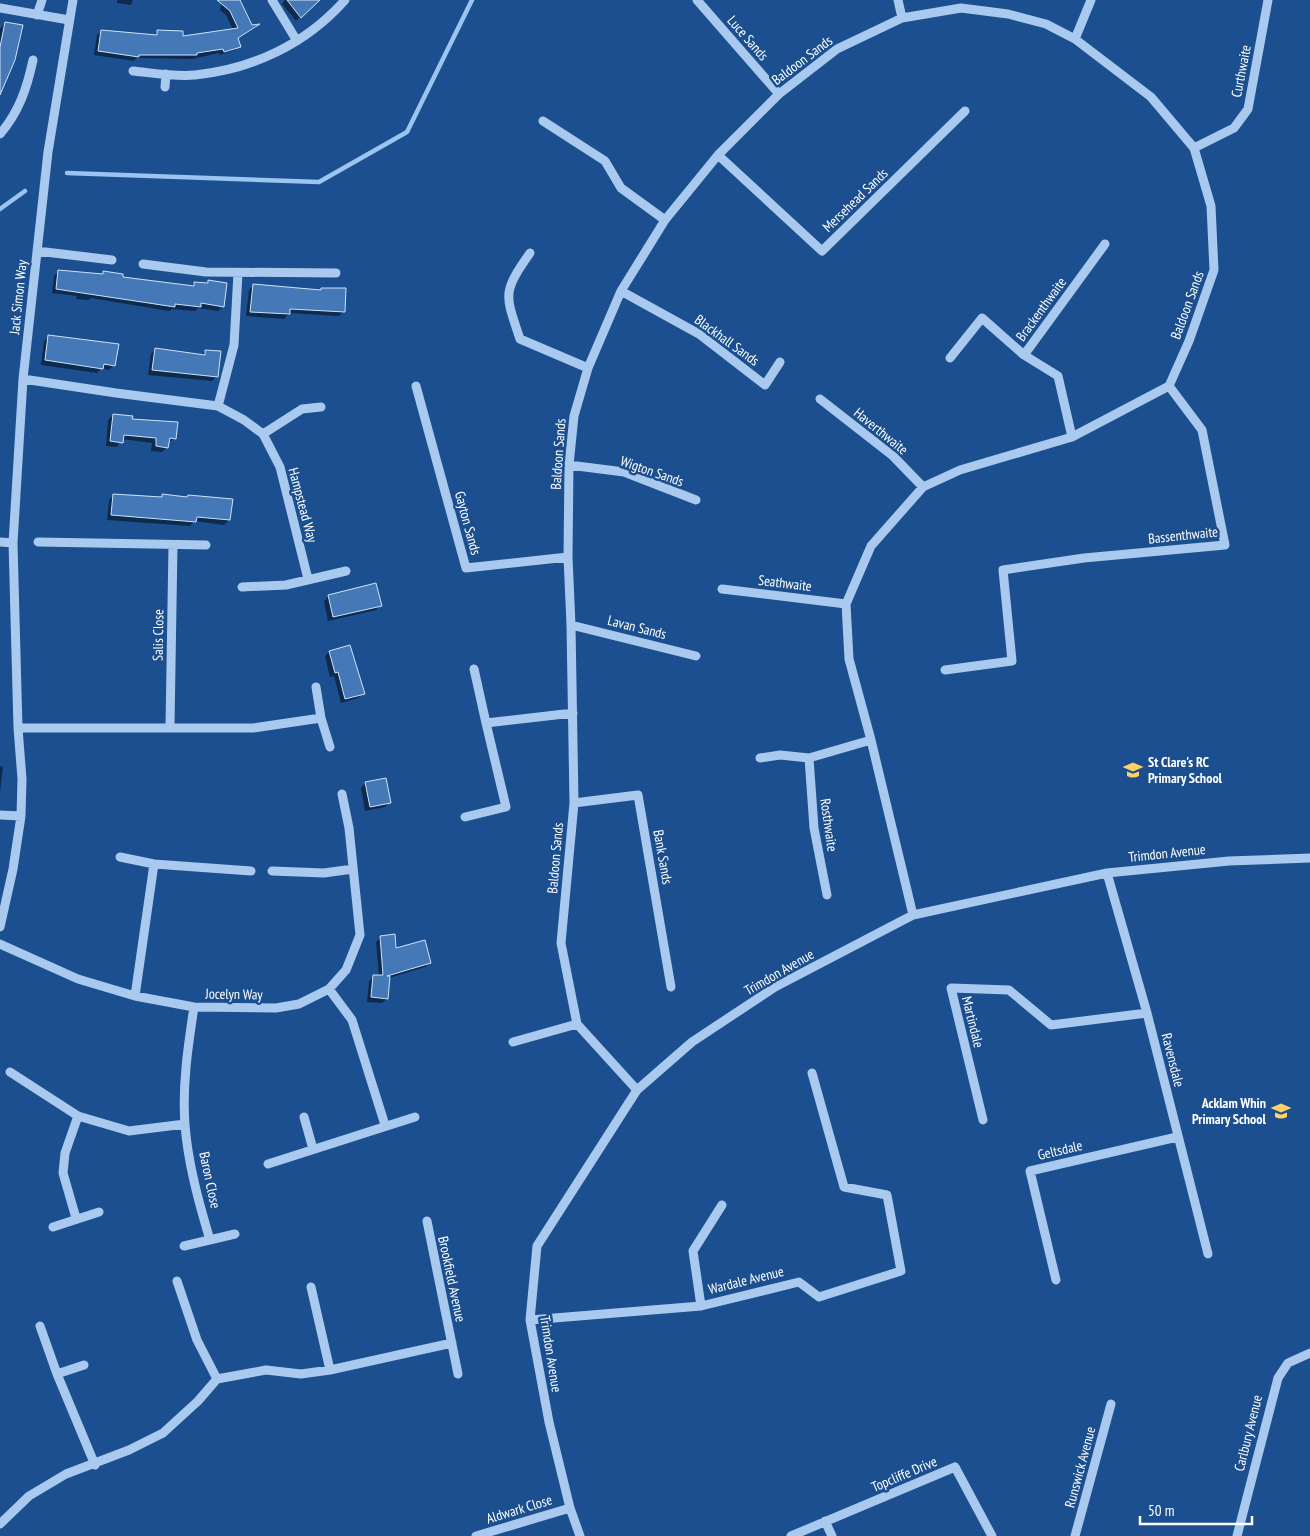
<svg xmlns="http://www.w3.org/2000/svg" width="1310" height="1536" viewBox="0 0 1310 1536" font-family="'PT Sans Narrow',sans-serif">
	<rect width="100%" height="100%" fill="#1b4f8f"/>
	<!-- shadow -->
	<path fill="#0007" d="M117,0H133L131,5L117,3Z
		M222,0H239L251,27H257L237,39L240,46L235,50L220,55L219,53L192,59L136,58L134,61L94,55L97,35L102,31L153,36L157,32L182,38L233,30L226,15L220,10Z
		M285,0H318L296,21L282,4Z
		M5,23L22,26L19,44L0,91V29Z
		M59,271L102,275L104,273L122,279L191,286L194,283L206,284L209,281L223,306L218,311L198,308L195,311L172,309L169,311L91,298L89,300L76,299L77,296L52,293L54,276Z
		M254,285L319,291L321,289L344,311L339,316L289,313L284,319L246,316L249,290Z
		M49,336L114,365L109,370L101,368L97,373L41,365L44,341Z
		M156,349L201,355L206,351L217,376L212,381L148,375L151,354Z
		M113,415L131,420L175,438L168,443L167,447L162,452L151,451L152,443L122,439L117,447L106,446L108,420Z
		M114,495L160,498L163,496L186,498L188,496L229,520L224,525L195,521L190,526L107,520L109,500Z
		M329,596L380,605L376,610L328,621L324,601Z
		M329,652L363,693L358,698L341,703L334,676L330,677L325,656Z
		M0,766L3,767L0,792Z
		M365,783L390,802L385,807L365,811L361,788Z
		M381,937L395,949L430,963L425,967L389,978L387,999L382,1003L367,1002L369,981L374,976H379L376,942Z"/>
	<g fill="none" stroke-linecap="round" stroke-linejoin="round">
		<!-- stream -->
		<path stroke="#9cc4f0" stroke-width="4.5" d="M67,173L319,182L407,132L472,0
			M0,209L25,191"/>
	</g>
	<!-- building -->
	<path fill="#4478b7" stroke="#cfe3fa" d="M217,0H240L252,25L260,24L238,38L241,47L224,52L223,49L197,53V55H139V57L98,51L101,30L157,35V30L183,31V36L238,28L230,11Z
		M287,0H320L301,18Z
		M5,22L23,25L15,60L0,95V47Z
		M58,270L103,274V271L123,274V277L194,286V282L208,283V280L227,283L224,307L201,303V307L175,304V307L56,289Z
		M253,284L321,290V288H346L345,312L290,309V314L250,312Z
		M48,335L119,344L115,366L104,364L103,369L45,360Z
		M155,348L205,355V350L221,351L218,377L152,370Z
		M113,414L133,416L132,419L178,422L176,439L170,438L168,448L156,446V438L124,435L123,443L110,441Z
		M113,494L162,497V494L187,497L188,495L233,499L230,520L197,517L196,522L111,515Z
		M376,583L382,606L333,617L328,595Z
		M350,645L365,694L345,699L338,672L335,673L329,651Z
		M386,778L391,803L370,807L365,782Z
		M395,934L396,948L425,940L431,963L387,976H390L388,999L371,997L373,975H383L380,936Z"/>
	<g fill="none" stroke-linecap="round" stroke-linejoin="round">
		<!-- minor -->
		<path stroke="#a9c9ee" stroke-width="9" d="M272,0L297,41
			M697,0L779,94
			M898,0L902,18
			M0,8L69,20
			M37,15L42,0
			M1075,39L1091,0
			M133,71C153,73 175,77 195,75C253,69 306,44 345,0
			M165,87L166,74
			M543,121L605,161L621,188L665,220
			M0,134C19,112 27,88 33,60
			M1194,148L1234,128L1248,109L1268,0
			M718,155L822,251L965,111
			M37,251L112,260
			M530,253C502,293 505,294 520,339L588,368
			M143,264L206,272L336,273
			M621,291L699,334L765,385L780,362
			M950,358L982,318L1024,355
			M23,379L116,393L218,406L244,420L263,434L280,467L308,579
			M416,386L466,568L568,557
			M820,399L893,456L923,487
			M218,406L234,345L238,273
			M263,434L302,409L321,407
			M1072,437L1058,376L1024,355L1105,244
			M569,465L624,472L696,500
			M0,542L13,543
			M38,542L206,545
			M242,587L286,585L346,571
			M722,589L846,604
			M571,625L696,656
			M474,669L486,723
			M945,670L1012,661L1003,570L1084,558L1225,545L1202,430L1169,386
			M316,687L321,718L330,747
			M170,726L173,545
			M18,728H253L321,718
			M760,758L780,755L809,758
			M574,803L638,795L671,987
			M0,815L21,816
			M465,817L506,807L486,723L573,713
			M120,857L154,864L251,871
			M272,871L324,873L353,869
			M1107,873L1147,1013L1208,1254
			M827,895L814,828L809,758L871,740
			M0,927L13,869L21,816L22,779L18,728L13,543L23,379L48,152L73,0
			M0,944L78,979L135,996L194,1007L276,1008L299,1004L329,989L346,970L360,935L349,828L342,794
			M329,989L352,1020L385,1125
			M135,996L154,864
			M194,1007C188,1046 182,1086 185,1125C188,1164 199,1203 210,1240
			M513,1042L577,1024
			M10,1072L78,1116L129,1131L185,1124
			M637,1090L577,1024L561,943L574,803L571,625L568,557L569,465L574,416L588,368L621,291L665,220L718,155L779,94L837,49L902,18L961,8L1008,14L1046,24L1075,39L1151,97L1194,148L1211,206L1214,270L1189,341L1169,386L1072,437L960,470L923,487L871,546L846,604L849,659L871,740L913,915
			M304,1117L313,1149
			M983,1120L951,988L1009,990L1051,1025L1147,1013
			M268,1164L415,1117
			M76,1218L63,1173L65,1153L78,1116
			M427,1221L458,1374
			M53,1227L99,1212
			M184,1246L235,1234
			M1056,1280L1030,1171L1177,1137
			M177,1281L197,1340L217,1379
			M311,1287L330,1370
			M701,1306L693,1251L722,1205
			M530,1320L701,1306L799,1282L819,1297L901,1271L887,1195L844,1187L812,1073
			M40,1326L57,1374L95,1465
			M57,1374L84,1365
			M570,1508L549,1422L530,1320L537,1246L637,1090L692,1042L775,987L913,915L1107,873L1229,861L1310,858
			M825,1521L832,1536
			M0,1524L29,1496L66,1474L129,1450L163,1433L198,1401L217,1379L266,1370L301,1374L330,1370L452,1343
			M476,1536L570,1508L580,1536
			M791,1536L955,1467L992,1536
			M1075,1536L1111,1404
			M1237,1536L1278,1378L1288,1363L1310,1353"/>
	</g>
	<!-- icons -->
	<defs>
		<g id="school-bare" transform="scale(1.5)"><path d="M0-5L7-2L0 1L-7-2ZM-4 1L0 2.5L4 1V4Q0 6-4 4Z" fill="#ffd166" stroke="#1b4f8f" stroke-width="2.5" paint-order="stroke"/></g>
	</defs>
	<g fill-rule="evenodd">
		<use href="#school-bare" x="1133" y="770"/>
		<use href="#school-bare" x="1281" y="1111"/>
	</g>
	<g text-anchor="middle" stroke-width="5" stroke-linejoin="round" paint-order="stroke">
		<!-- street labels -->
		<g font-size="14" fill="#fff" stroke="#1b4f8f">
			<text transform="translate(748 38) rotate(49)" y="5">Luce Sands</text>
			<text transform="translate(802 60) rotate(-37)" y="5">Baldoon Sands</text>
			<text transform="translate(1241 71) rotate(-79)" y="5">Curthwaite</text>
			<text transform="translate(855 200) rotate(-44)" y="5">Mersehead Sands</text>
			<text transform="translate(18 297) rotate(-84)" y="5">Jack Simon Way</text>
			<text transform="translate(1187 305) rotate(-70)" y="5">Baldoon Sands</text>
			<text transform="translate(1041 309) rotate(-54)" y="5">Brackenthwaite</text>
			<text transform="translate(727 340) rotate(36)" y="5">Blackhall Sands</text>
			<text transform="translate(881 431) rotate(39)" y="5">Haverthwaite</text>
			<text transform="translate(558 454) rotate(-86)" y="5">Baldoon Sands</text>
			<text transform="translate(652 471) rotate(19)" y="5">Wigton Sands</text>
			<text transform="translate(303 505) rotate(75)" y="5">Hampstead Way</text>
			<text transform="translate(468 523) rotate(75)" y="5">Gayton Sands</text>
			<text transform="translate(1183 535) rotate(-6)" y="5">Bassenthwaite</text>
			<text transform="translate(785 583) rotate(7)" y="5">Seathwaite</text>
			<text transform="translate(637 627) rotate(14)" y="5">Lavan Sands</text>
			<text transform="translate(158 635) rotate(-89)" y="5">Salis Close</text>
			<text transform="translate(829 825) rotate(82)" y="5">Rosthwaite</text>
			<text transform="translate(1167 853) rotate(-6)" y="5">Trimdon Avenue</text>
			<text transform="translate(663 857) rotate(80)" y="5">Bank Sands</text>
			<text transform="translate(555 858) rotate(-85)" y="5">Baldoon Sands</text>
			<text transform="translate(779 972) rotate(-30)" y="5">Trimdon Avenue</text>
			<text transform="translate(234 994) rotate(1)" y="5">Jocelyn Way</text>
			<text transform="translate(973 1022) rotate(76)" y="5">Martindale</text>
			<text transform="translate(1173 1060) rotate(76)" y="5">Ravensdale</text>
			<text transform="translate(1060 1150) rotate(-13)" y="5">Geltsdale</text>
			<text transform="translate(210 1180) rotate(78)" y="5">Baron Close</text>
			<text transform="translate(452 1279) rotate(78)" y="5">Brookfield Avenue</text>
			<text transform="translate(746 1280) rotate(-14)" y="5">Wardale Avenue</text>
			<text transform="translate(551 1354) rotate(81)" y="5">Trimdon Avenue</text>
			<text transform="translate(1248 1433) rotate(-76)" y="5">Carlbury Avenue</text>
			<text transform="translate(1080 1467) rotate(-75)" y="5">Runswick Avenue</text>
			<text transform="translate(904 1474) rotate(-23)" y="5">Topcliffe Drive</text>
			<text transform="translate(519 1509) rotate(-17)" y="5">Aldwark Close</text>
		</g>
		<!-- poi labels -->
		<g font-size="14" font-weight="bold" fill="#fff" stroke="#1b4f8f" text-anchor="start">
			<text x="1148" y="767">St Clare's RC<tspan x="1148" dy="16">Primary School</tspan></text>
			<text x="1266" y="1108" text-anchor="end">Acklam Whin<tspan x="1266" dy="16">Primary School</tspan></text>
		</g>
	</g>
	<!-- scale -->
	<path d="M1140 1516v8h112v-8" fill="none" stroke="#ffffff" stroke-width="2.5"/>
	<text x="1148" y="1516" font-size="15" fill="#ffffff" stroke="#1b4f8f" stroke-width="4" paint-order="stroke">50 m</text>
</svg>
